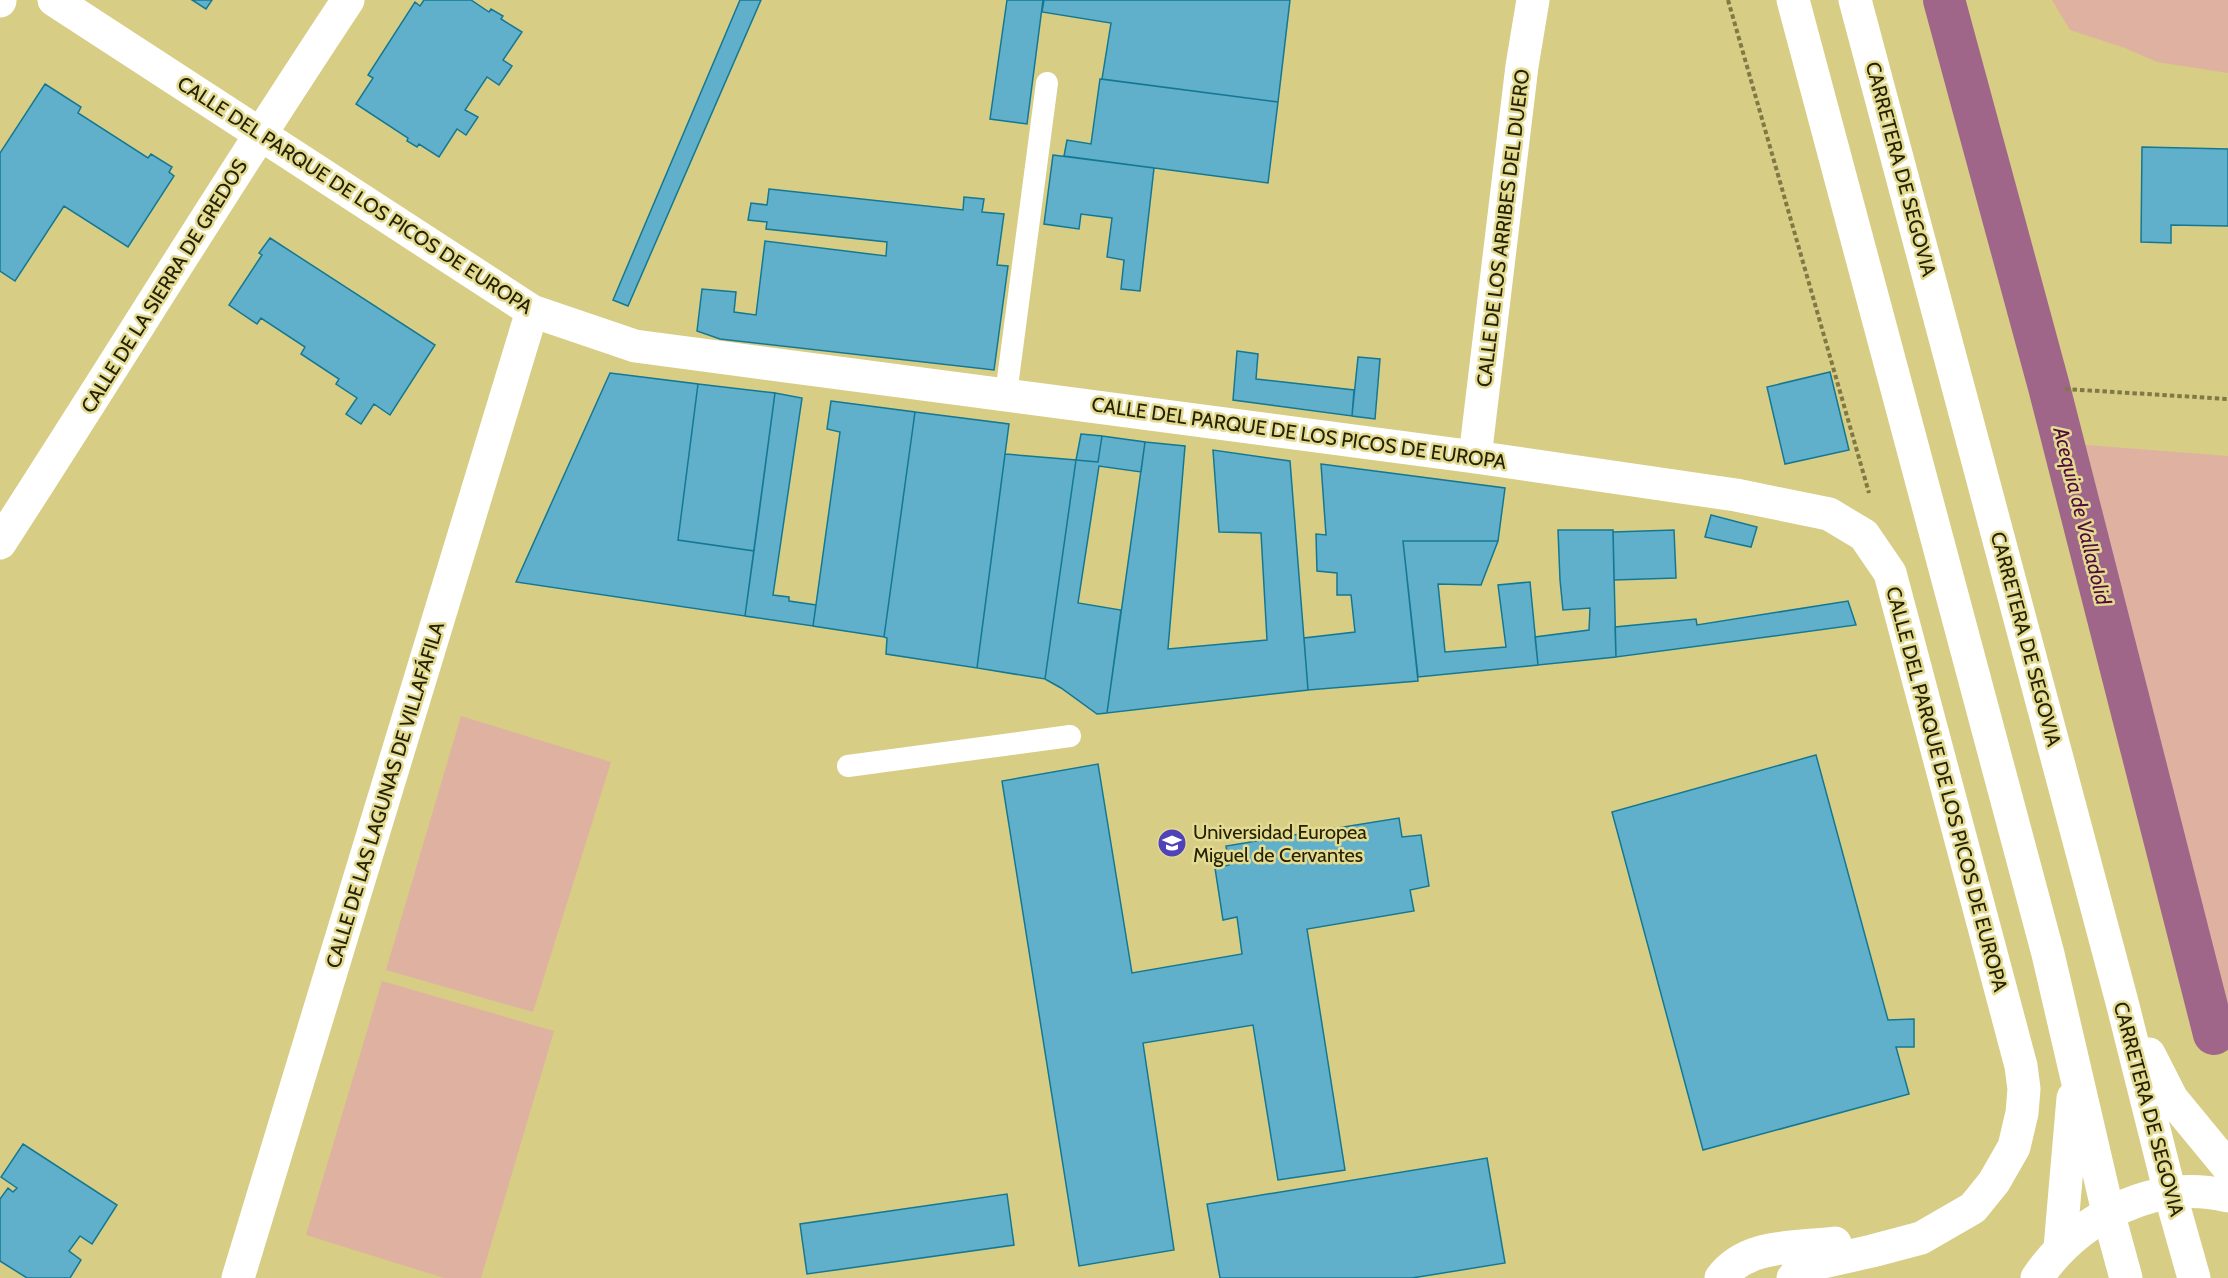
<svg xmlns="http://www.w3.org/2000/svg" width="2228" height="1278" viewBox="0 0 2228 1278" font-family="Cabin,sans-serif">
	<rect width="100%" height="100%" fill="#d7cd85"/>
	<!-- green -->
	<path fill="#dfb1a0" d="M2052,0H2228V73L2157,62L2125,48L2070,30Z
		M2047,442L2228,456V1035Z
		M461,716L611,762L533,1012L386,970Z
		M382,981L554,1031L481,1278H444L306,1235Z"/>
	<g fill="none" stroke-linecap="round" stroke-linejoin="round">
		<!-- canal -->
		<path stroke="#9f668a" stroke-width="42" d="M1944,0L2049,387L2214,1034"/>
	</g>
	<!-- building -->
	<path fill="#61b0cb" stroke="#147893" stroke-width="1.5" d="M192,0H212L206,9Z
		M424,0H471L489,12L491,9L503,16L501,19L522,32L503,60L512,66L499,85L487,77L465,110L478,117L466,135L457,129L439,157L419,144L417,147L407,141L408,138L356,104L373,78L368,75L415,2L420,6Z
		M740,0H761L628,306L613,300Z
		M1007,0H1043L1027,124L990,119Z
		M1044,0H1290L1278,102L1102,79L1111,23L1042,12Z
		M1100,79L1278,102L1268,183L1064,156L1067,140L1091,144Z
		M45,84L81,107L78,113L148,158L151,154L172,167L169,172L174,176L128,247L64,206L15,281L0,271V153Z
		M2142,147L2228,149V226L2171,225V243L2141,242Z
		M1053,155L1154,168L1140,291L1121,289L1124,260L1107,257L1112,218L1081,214L1079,229L1044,224Z
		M769,189L963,210L964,197L984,199L982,212L1004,214L997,265L1008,266L994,370L720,339L697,331L702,289L736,292L734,312L756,315L765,241L886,256L887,242L766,229L767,222L748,220L751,203L767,205Z
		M270,238L435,345L390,415L374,404L361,424L346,414L357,398L336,384L339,379L301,354L305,347L261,318L257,324L229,305L262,255L259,253Z
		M1237,351L1258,354L1256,379L1354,390L1352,416L1233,400Z
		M1358,357L1380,359L1375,419L1352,416Z
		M1830,372L1849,450L1785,464L1767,387Z
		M610,373L698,384L678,540L754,551L745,616L516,582Z
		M698,384L775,393L754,551L678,540Z
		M775,393L802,398L773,595L789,597V601L816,605L813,626L745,616Z
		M831,401L915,412L884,637L813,626L840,432L827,429Z
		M915,412L1009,424L977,668L886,654L887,638L884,637Z
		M1081,434L1102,436L1098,462L1076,460Z
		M1102,436L1145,442L1141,472L1099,466L1078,603L1121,610L1107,713L1097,714L1061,688L1045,679L1076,460L1098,462Z
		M1145,442L1185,446L1168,649L1267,640L1261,533L1219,532L1213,450L1290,461L1308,690L1107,713Z
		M1005,454L1076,460L1045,679L977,668Z
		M1321,464L1505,488L1498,541H1403L1418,681L1308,690L1304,638L1355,632L1351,595H1337V573L1317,571L1316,534L1326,535Z
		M1711,515L1757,527L1751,547L1705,537Z
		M1558,530H1613L1616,657L1538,665L1535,637L1589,630L1590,608L1563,610L1560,580Z
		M1674,530L1676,578L1614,580L1613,532Z
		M1403,541H1498L1481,585L1438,584L1445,652L1506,647L1498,585L1530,582L1538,665L1418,677Z
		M1848,601L1856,625L1616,657L1615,627L1696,619L1697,625Z
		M1816,755L1888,1020L1914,1019V1047H1896L1909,1094L1703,1150L1612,812Z
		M1098,764L1132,973L1242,954L1237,917L1223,920L1215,868L1229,865L1226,846L1399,818L1402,837L1421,835L1429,886L1410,890L1414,911L1307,929L1345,1170L1278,1180L1253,1025L1143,1043L1174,1250L1079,1266L1002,781Z
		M23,1144L117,1205L92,1244L80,1236L69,1251L81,1260L70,1278H27L0,1261V1199L8,1188L13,1192L17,1188L1,1177Z
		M1487,1158L1505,1263L1412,1278H1220L1207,1204Z
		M1007,1194L1014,1245L807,1274L800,1224Z"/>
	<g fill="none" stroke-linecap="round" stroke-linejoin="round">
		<!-- path -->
		<path stroke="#807945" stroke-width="4" stroke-dasharray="4.5 3" stroke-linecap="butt" d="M1728,0L1869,493
			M2065,389L2228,399"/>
		<!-- lane -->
		<path stroke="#fff" stroke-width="22" d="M1006,394L1047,83
			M848,766L1070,736"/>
		<!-- street -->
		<path stroke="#fff" stroke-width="33" d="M54,0L532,311L635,346L1475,457L1736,495L1829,514L1864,535L1890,573L2021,1066L2024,1089L2022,1113L2014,1147L1994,1182L1973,1208L1921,1238L1872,1251L1814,1264L1803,1267L1793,1278
			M0,1V0
			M1475,457L1522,66L1533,0
			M0,543C117,362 229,179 348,0
			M238,1278L532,311
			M1721,1278C1747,1243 1796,1248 1835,1243
			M2037,1278C2078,1218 2154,1178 2228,1196"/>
		<!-- primary -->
		<path stroke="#fff" stroke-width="33" d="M1793,0L2048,954L2108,1212L2126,1278
			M1855,0L2122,1002L2170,1193L2194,1278
			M2149,1054L2172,1099L2228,1167
			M2060,1248L2073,1098"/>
	</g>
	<!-- icons -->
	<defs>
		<g id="university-disc" transform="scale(1.5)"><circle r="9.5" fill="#5042b9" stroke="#e4db92"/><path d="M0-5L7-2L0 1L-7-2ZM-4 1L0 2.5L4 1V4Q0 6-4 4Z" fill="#fff"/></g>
	</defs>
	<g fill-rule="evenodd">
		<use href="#university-disc" x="1172" y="843"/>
	</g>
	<g text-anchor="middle" stroke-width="5" stroke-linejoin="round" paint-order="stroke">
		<!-- street labels -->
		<g font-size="20" fill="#252103" stroke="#e4db92">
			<text transform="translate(1901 169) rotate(75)" y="7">CARRETERA DE SEGOVIA</text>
			<text transform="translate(355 195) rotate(33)" y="7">CALLE DEL PARQUE DE LOS PICOS DE EUROPA</text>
			<text transform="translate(1503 228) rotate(-83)" y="7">CALLE DE LOS ARRIBES DEL DUERO</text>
			<text transform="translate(164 286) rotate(-58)" y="7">CALLE DE LA SIERRA DE GREDOS</text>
			<text transform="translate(1299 433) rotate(8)" y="7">CALLE DEL PARQUE DE LOS PICOS DE EUROPA</text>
			<text transform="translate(2026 639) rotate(75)" y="7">CARRETERA DE SEGOVIA</text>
			<text transform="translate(1947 789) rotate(75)" y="7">CALLE DEL PARQUE DE LOS PICOS DE EUROPA</text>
			<text transform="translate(385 795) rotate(-73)" y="7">CALLE DE LAS LAGUNAS DE VILLAFÁFILA</text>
			<text transform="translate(2149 1109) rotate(75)" y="7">CARRETERA DE SEGOVIA</text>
		</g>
		<!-- poi labels -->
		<g font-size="20" fill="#252103" stroke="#e4db92" text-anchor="start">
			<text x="1193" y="839">Universidad Europea<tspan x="1193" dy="23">Miguel de Cervantes</tspan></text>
		</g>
		<!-- water labels -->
		<g font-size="21" font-style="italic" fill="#520a3f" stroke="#e4db92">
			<text transform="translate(2082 516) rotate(76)" y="7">Acequia de Valladolid</text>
		</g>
	</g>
</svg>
